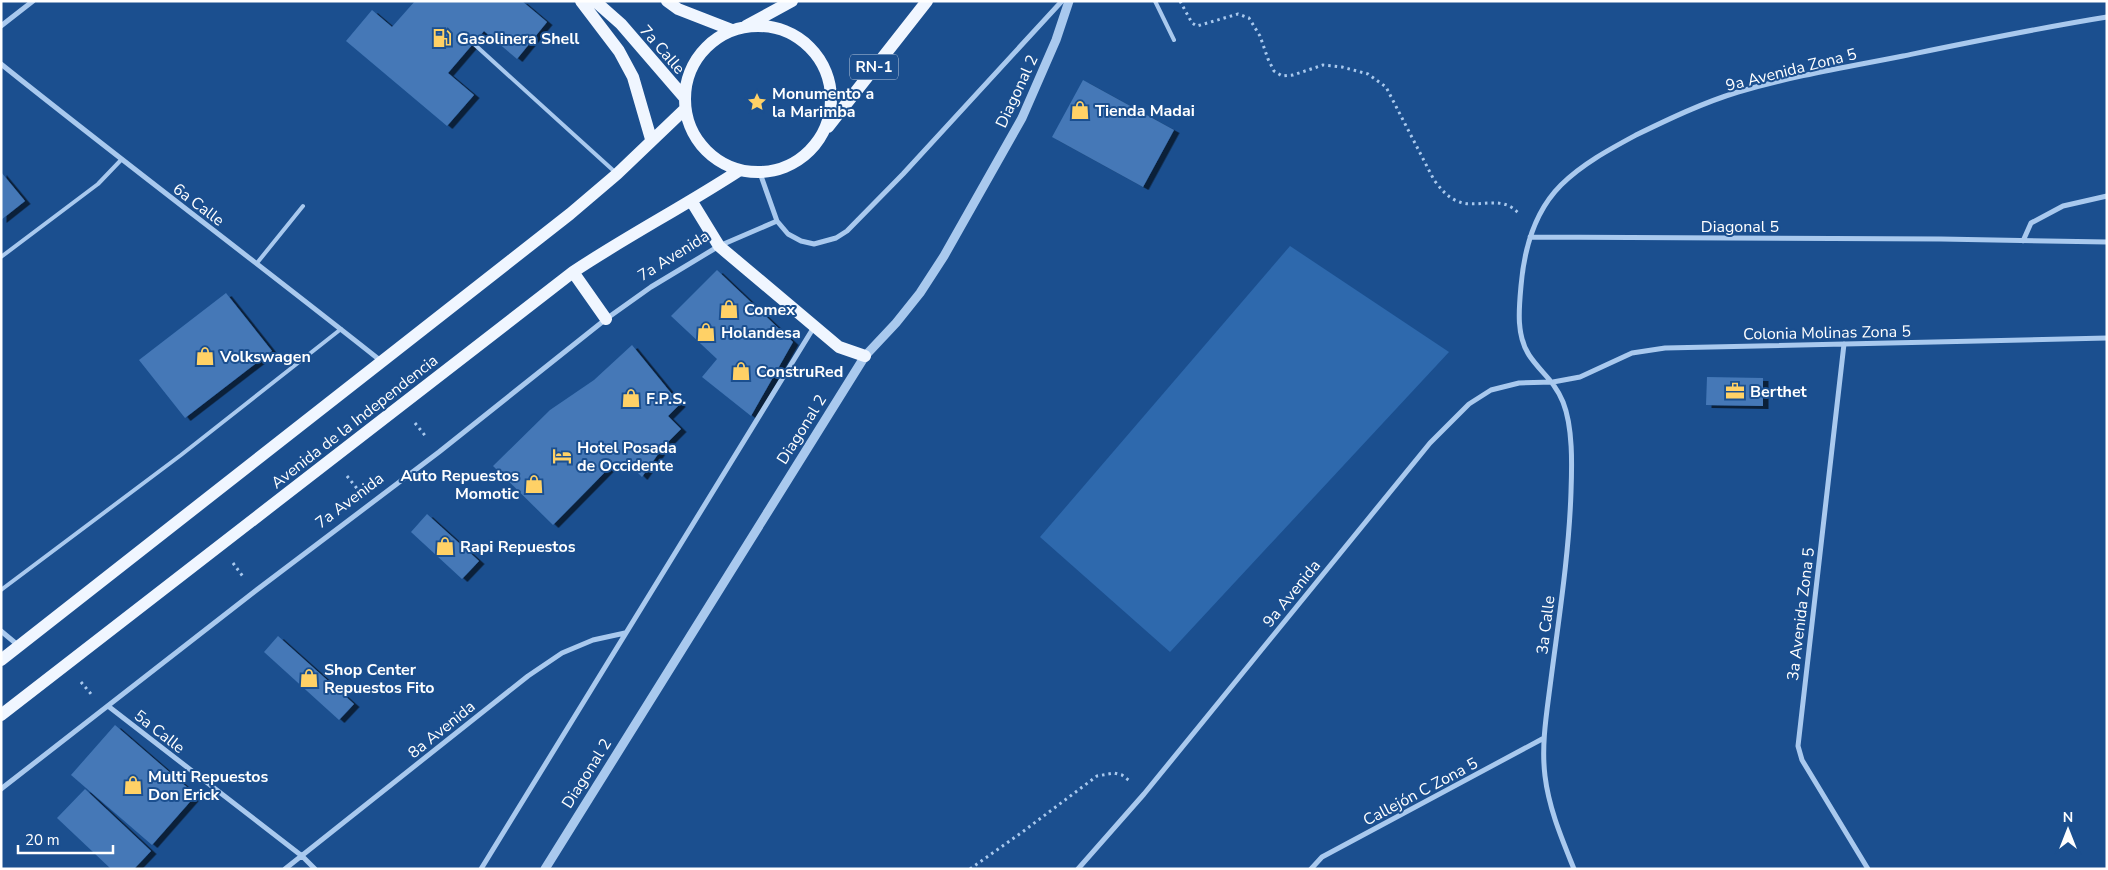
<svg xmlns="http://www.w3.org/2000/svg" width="2108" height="870" viewBox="0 0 2108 870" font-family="'Nunito Sans',sans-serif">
	<defs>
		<filter id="shadow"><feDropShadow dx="5.5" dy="3" stdDeviation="0" flood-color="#0009"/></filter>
	</defs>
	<rect width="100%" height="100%" fill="#1b4f8f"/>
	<!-- green -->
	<path fill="#2e69ad" d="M1290,246L1449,352L1170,652L1040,537Z"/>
	<!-- building -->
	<path fill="#4478b7" filter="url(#shadow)" d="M415,1H522L547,22L517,59L484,31L448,73L474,95L447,126L346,41L372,10L392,27Z
		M1083,80L1174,130L1143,187L1052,137Z
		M1,172L25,201L1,220Z
		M717,270L793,342L751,416L702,377L717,359L671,316Z
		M226,293L272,351L185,418L139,360Z
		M632,345L680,404L668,416L681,429L663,447L642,477L627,462L609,468L553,525L493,466L550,410L594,380Z
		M1707,377L1763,378V406L1706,405Z
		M427,514L479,561L462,579L411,532Z
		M278,636L354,704L339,720L264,652Z
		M115,725L196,795L152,845L71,775Z
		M85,789L151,851L134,869H111L57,818Z"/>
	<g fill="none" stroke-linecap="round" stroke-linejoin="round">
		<!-- path -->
		<path stroke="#a9c9ee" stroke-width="3" stroke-dasharray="2.5 4" stroke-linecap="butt" d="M1180,1L1192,23L1197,26L1238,14L1249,18L1260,36L1268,59L1274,71L1282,76L1293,75L1323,65L1342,67L1368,74L1386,87L1434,180C1441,189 1447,197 1457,201C1477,210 1502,193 1519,214
			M415,423L427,438
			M347,476L359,491
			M233,563L244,578
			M81,682L91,694
			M970,869L1021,833L1097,776L1114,773L1122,775L1131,782"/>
		<!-- service -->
		<path stroke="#a9c9ee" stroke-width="4" d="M1155,1L1174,40
			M474,44L615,172
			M1,257L98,184L121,160
			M257,263L303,206
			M1,590L181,455L341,329"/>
		<!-- minor -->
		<path stroke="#a9c9ee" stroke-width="5" d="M1,26L33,1
			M1,64C127,165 255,261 381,361
			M760,173L777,221L788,234L801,241L814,244L836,238L847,231L903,174L1062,1
			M1530,237L1941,239L2107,242
			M2023,241L2031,223L2063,206L2107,196
			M1844,344L1798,746L1802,760L1868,869
			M1,631L19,646
			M108,706L302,856L315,869
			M1,789L254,592L439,452L606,319L651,287L719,246L777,221
			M285,869L528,676L562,653L593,640L625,633
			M481,869L814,327
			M1078,869L1144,794L1430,443L1469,404L1491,390L1519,383L1553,382L1580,377L1632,353L1665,348L2107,338
			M1311,869L1322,857L1544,738
			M1574,869C1562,839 1549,809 1545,776C1541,744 1547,711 1551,679C1559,617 1569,554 1571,492C1572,465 1573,427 1563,402C1554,380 1541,373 1529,355C1516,335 1519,308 1521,286C1524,250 1534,212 1561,185C1582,164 1610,149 1636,135C1669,119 1702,103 1738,92C1792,76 1847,67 1903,56C1971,42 2038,28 2107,17"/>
		<!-- tertiary -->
		<path stroke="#a9c9ee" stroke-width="9" d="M545,869L865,356L896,323L920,293L944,256L1022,118L1056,40L1069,1"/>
		<!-- primary -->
		<path stroke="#f0f6ff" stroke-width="12" d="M581,1L619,51L633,77L651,139
			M595,1L621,24L684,97
			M667,1L678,9L732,30
			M685 99a73 73 0 1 1 146 0a73 73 0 1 1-146 0Z
			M746,26L792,1
			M828,127L927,1
			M692,202L719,246L839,347L865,356
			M573,272L606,319
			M1,660L570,214L617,174L684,110
			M1,715L573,272C627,236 685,206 740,170"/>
	</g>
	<!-- icons -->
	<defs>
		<g id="fuel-bare" transform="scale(1.5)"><path d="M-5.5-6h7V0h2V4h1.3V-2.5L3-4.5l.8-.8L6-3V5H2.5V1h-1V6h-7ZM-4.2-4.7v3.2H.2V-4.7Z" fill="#ffd166" stroke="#1b4f8f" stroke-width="2.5" paint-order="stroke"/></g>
		<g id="sight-bare" transform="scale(1.5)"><path d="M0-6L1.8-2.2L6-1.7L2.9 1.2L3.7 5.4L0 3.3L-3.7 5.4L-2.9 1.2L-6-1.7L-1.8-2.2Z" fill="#ffd166" stroke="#1b4f8f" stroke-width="2.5" paint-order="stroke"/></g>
		<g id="shop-bare" transform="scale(1.5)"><path d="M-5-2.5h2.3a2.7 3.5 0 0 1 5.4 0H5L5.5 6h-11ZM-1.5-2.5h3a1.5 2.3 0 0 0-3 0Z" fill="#ffd166" stroke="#1b4f8f" stroke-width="2.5" paint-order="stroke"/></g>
		<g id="office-bare" transform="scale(1.5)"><path d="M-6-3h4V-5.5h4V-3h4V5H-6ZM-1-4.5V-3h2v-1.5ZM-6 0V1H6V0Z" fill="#ffd166" stroke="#1b4f8f" stroke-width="2.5" paint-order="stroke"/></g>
		<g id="hotel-bare" transform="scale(1.5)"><path d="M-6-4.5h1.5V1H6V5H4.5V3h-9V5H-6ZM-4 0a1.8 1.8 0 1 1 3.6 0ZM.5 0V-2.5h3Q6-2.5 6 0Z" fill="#ffd166" stroke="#1b4f8f" stroke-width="2.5" paint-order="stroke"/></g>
	</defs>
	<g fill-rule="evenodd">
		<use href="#fuel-bare" x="442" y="38"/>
		<use href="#sight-bare" x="757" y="102"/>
		<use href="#shop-bare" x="1080" y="110"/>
		<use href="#shop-bare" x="729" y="309"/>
		<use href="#shop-bare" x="706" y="332"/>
		<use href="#shop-bare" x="205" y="356"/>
		<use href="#shop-bare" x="741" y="371"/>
		<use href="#office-bare" x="1735" y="391"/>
		<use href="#shop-bare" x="631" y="398"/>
		<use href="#hotel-bare" x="562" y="456"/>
		<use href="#shop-bare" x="534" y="484"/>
		<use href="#shop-bare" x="445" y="546"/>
		<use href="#shop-bare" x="309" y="678"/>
		<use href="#shop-bare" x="133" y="785"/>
	</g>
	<g text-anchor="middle" stroke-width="4" stroke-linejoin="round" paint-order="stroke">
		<!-- shield labels -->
		<rect fill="#1b4f8f" stroke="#bbcadd" stroke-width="1" x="850" y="54.5" width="48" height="25" rx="4"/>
		<g font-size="15" font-weight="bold" fill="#fff">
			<text x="874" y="72">RN-1</text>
		</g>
		<!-- poi labels -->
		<g font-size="16" font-weight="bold" fill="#fff" stroke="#1b4f8f" text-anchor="start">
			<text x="457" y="44">Gasolinera Shell</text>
			<text x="772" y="99">Monumento a<tspan x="772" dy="18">la Marimba</tspan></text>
			<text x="1095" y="116">Tienda Madai</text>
			<text x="744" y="315">Comex</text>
			<text x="721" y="338">Holandesa</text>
			<text x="220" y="362">Volkswagen</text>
			<text x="756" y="377">ConstruRed</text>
			<text x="1750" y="397">Berthet</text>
			<text x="646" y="404">F.P.S.</text>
			<text x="577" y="453">Hotel Posada<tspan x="577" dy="18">de Occidente</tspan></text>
			<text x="519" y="481" text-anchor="end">Auto Repuestos<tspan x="519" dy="18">Momotic</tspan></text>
			<text x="460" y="552">Rapi Repuestos</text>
			<text x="324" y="675">Shop Center<tspan x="324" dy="18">Repuestos Fito</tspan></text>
			<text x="148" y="782">Multi Repuestos<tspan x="148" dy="18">Don Erick</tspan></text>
		</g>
		<!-- street labels -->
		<g font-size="16" fill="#fff" stroke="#1b4f8f">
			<text transform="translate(663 49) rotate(49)" y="6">7a Calle</text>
			<text transform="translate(1791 69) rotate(-14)" y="6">9a Avenida Zona 5</text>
			<text transform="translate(1016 91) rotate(-65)" y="6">Diagonal 2</text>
			<text transform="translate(199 204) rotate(37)" y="6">6a Calle</text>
			<text x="1740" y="232">Diagonal 5</text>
			<text transform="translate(673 255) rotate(-32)" y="6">7a Avenida</text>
			<text transform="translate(1827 332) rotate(-1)" y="6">Colonia Molinas Zona 5</text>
			<text transform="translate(354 421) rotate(-38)" y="6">Avenida de la Independencia</text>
			<text transform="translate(801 429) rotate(-58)" y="6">Diagonal 2</text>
			<text transform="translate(349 500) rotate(-37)" y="6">7a Avenida</text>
			<text transform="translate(1291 593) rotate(-51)" y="6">9a Avenida</text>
			<text transform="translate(1800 614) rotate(-83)" y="6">3a Avenida Zona 5</text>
			<text transform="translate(1545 625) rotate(-83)" y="6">3a Calle</text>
			<text transform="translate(441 729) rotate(-39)" y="6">8a Avenida</text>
			<text transform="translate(160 731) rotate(38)" y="6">5a Calle</text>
			<text transform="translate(586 773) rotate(-58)" y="6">Diagonal 2</text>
			<text transform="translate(1420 791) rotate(-28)" y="6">Callejón C Zona 5</text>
		</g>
	</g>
	<!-- border -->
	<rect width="2108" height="870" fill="none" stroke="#ffffff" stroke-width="5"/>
	<!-- north arrow -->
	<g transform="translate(2068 830)" stroke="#1b4f8f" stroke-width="4" paint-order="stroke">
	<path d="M0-4L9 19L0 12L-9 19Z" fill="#ffffff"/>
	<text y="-8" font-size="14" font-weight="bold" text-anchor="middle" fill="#ffffff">N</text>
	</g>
	<!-- scale -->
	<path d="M18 845v8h95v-8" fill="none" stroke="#ffffff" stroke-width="2.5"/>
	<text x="25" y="845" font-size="15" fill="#ffffff" stroke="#1b4f8f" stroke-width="4" paint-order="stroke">20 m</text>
</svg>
